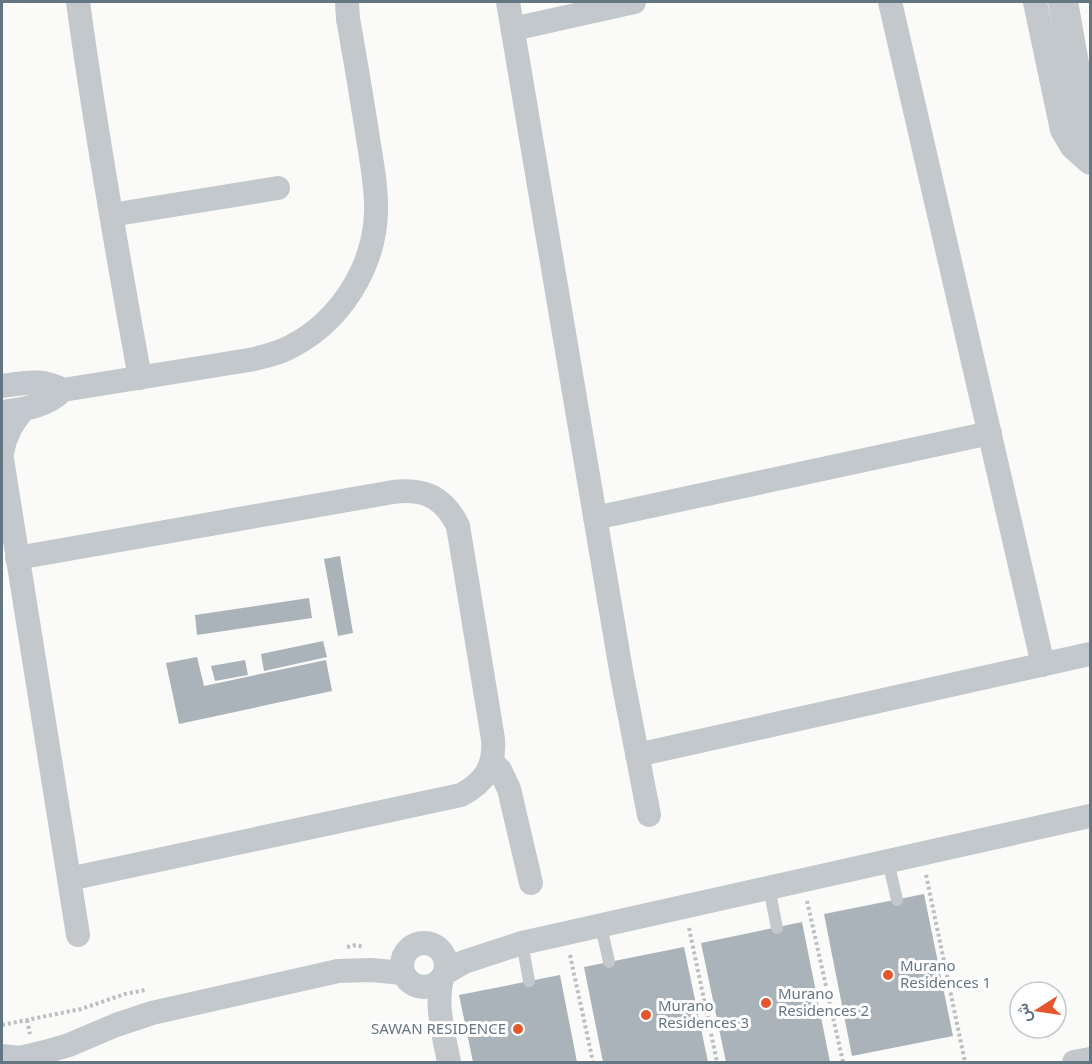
<svg xmlns="http://www.w3.org/2000/svg" width="1092" height="1064" viewBox="0 0 1092 1064" font-family="'Noto Sans',Vazirmatn,sans-serif">
	<rect width="100%" height="100%" fill="#fafaf8"/>
	<!-- building -->
	<path fill="#aab3b9" d="M340,556L353,633L338,636L324,559Z
		M309,598L312,618L197,635L195,615Z
		M323,641L327,657L264,671L261,654Z
		M197,657L204,686L326,660L332,691L179,724L166,663Z
		M245,660L248,675L215,681L211,666Z
		M924,894L953,1036L852,1056L824,914Z
		M802,922L830,1062H726L701,943Z
		M684,947L708,1062H603L584,967Z
		M560,975L577,1062H473L459,995Z"/>
	<g fill="none" stroke-linecap="round" stroke-linejoin="round">
		<!-- path -->
		<path stroke="#bbbfc2" stroke-width="4" stroke-dasharray="3 3" stroke-linecap="butt" d="M926,875L965,1062
			M807,901L843,1062
			M689,928L717,1062
			M347,947L356,945L363,947
			M570,955L593,1062
			M27,1020L30,1034
			M2,1025L81,1009L125,994L146,990"/>
		<!-- service -->
		<path stroke="#c3c8cc" stroke-width="12" d="M888,861L897,900
			M769,888L777,928
			M601,926L609,962
			M522,943L529,981"/>
		<!-- minor -->
		<path stroke="#c3c8cc" stroke-width="24" d="M78,2C95,127 117,252 140,378
			M508,2L622,676L649,815
			M890,2L1043,665
			M1035,2L1062,130L1072,147L1090,163
			M513,29L634,2
			M111,215L278,188
			M2,386C25,383 42,378 63,390
			M2,412C25,409 46,407 63,390L249,360C263,357 278,354 292,346C340,321 374,268 376,213C377,186 371,159 367,132C361,94 355,57 348,19L347,2
			M2,453C5,435 12,422 24,409
			M2,459L78,935
			M595,518L990,433
			M17,558L393,492C424,488 444,497 458,526L493,739C495,767 485,782 461,795L69,879
			M637,755L1090,654
			M492,762L500,770L509,789L531,883
			M402 965a22 22 0 1 1 44 0a22 22 0 1 1-44 0Z
			M445,973L464,962L522,943L1090,816
			M442,978C435,1006 444,1035 449,1062
			M2,1056L20,1058L45,1052L69,1045L116,1025L152,1013L338,971L371,970L403,973
			M1074,1062L1090,1059"/>
		<!-- tertiary -->
		<path stroke="#c3c8cc" stroke-width="30" d="M1063,2L1090,153"/>
	</g>
	<!-- markers -->
	<g fill="#e4572e" stroke="#fff" stroke-width="2">
		<circle cx="888" cy="975" r="6"/>
		<circle cx="766" cy="1003" r="6"/>
		<circle cx="646" cy="1015" r="6"/>
		<circle cx="518" cy="1029" r="6"/>
	</g>
	<g text-anchor="middle" stroke-width="6" stroke-linejoin="round" paint-order="stroke">
		<!-- poi labels -->
		<g font-size="15" fill="#657683" stroke="#fff" text-anchor="start">
			<text x="900" y="971">Murano<tspan x="900" dy="17">Residences 1</tspan></text>
			<text x="778" y="999">Murano<tspan x="778" dy="17">Residences 2</tspan></text>
			<text x="658" y="1011">Murano<tspan x="658" dy="17">Residences 3</tspan></text>
			<text x="506" y="1034" text-anchor="end">SAWAN RESIDENCE</text>
		</g>
	</g>
	<!-- border -->
	<rect width="1092" height="1064" fill="none" stroke="#657683" stroke-width="6"/>
	<!-- north arrow -->
	<g transform="translate(1038 1010) rotate(258)"><circle r="28" fill="#ffffff" stroke="#c1c8cd" stroke-width="1.5"/>
	<path d="M0-4.5L10 22L0 15L-10 22Z" fill="#e4572e"/>
	<text y="-9" font-size="16" font-weight="bold" text-anchor="middle" fill="#657683">ش</text>
	</g>
</svg>
